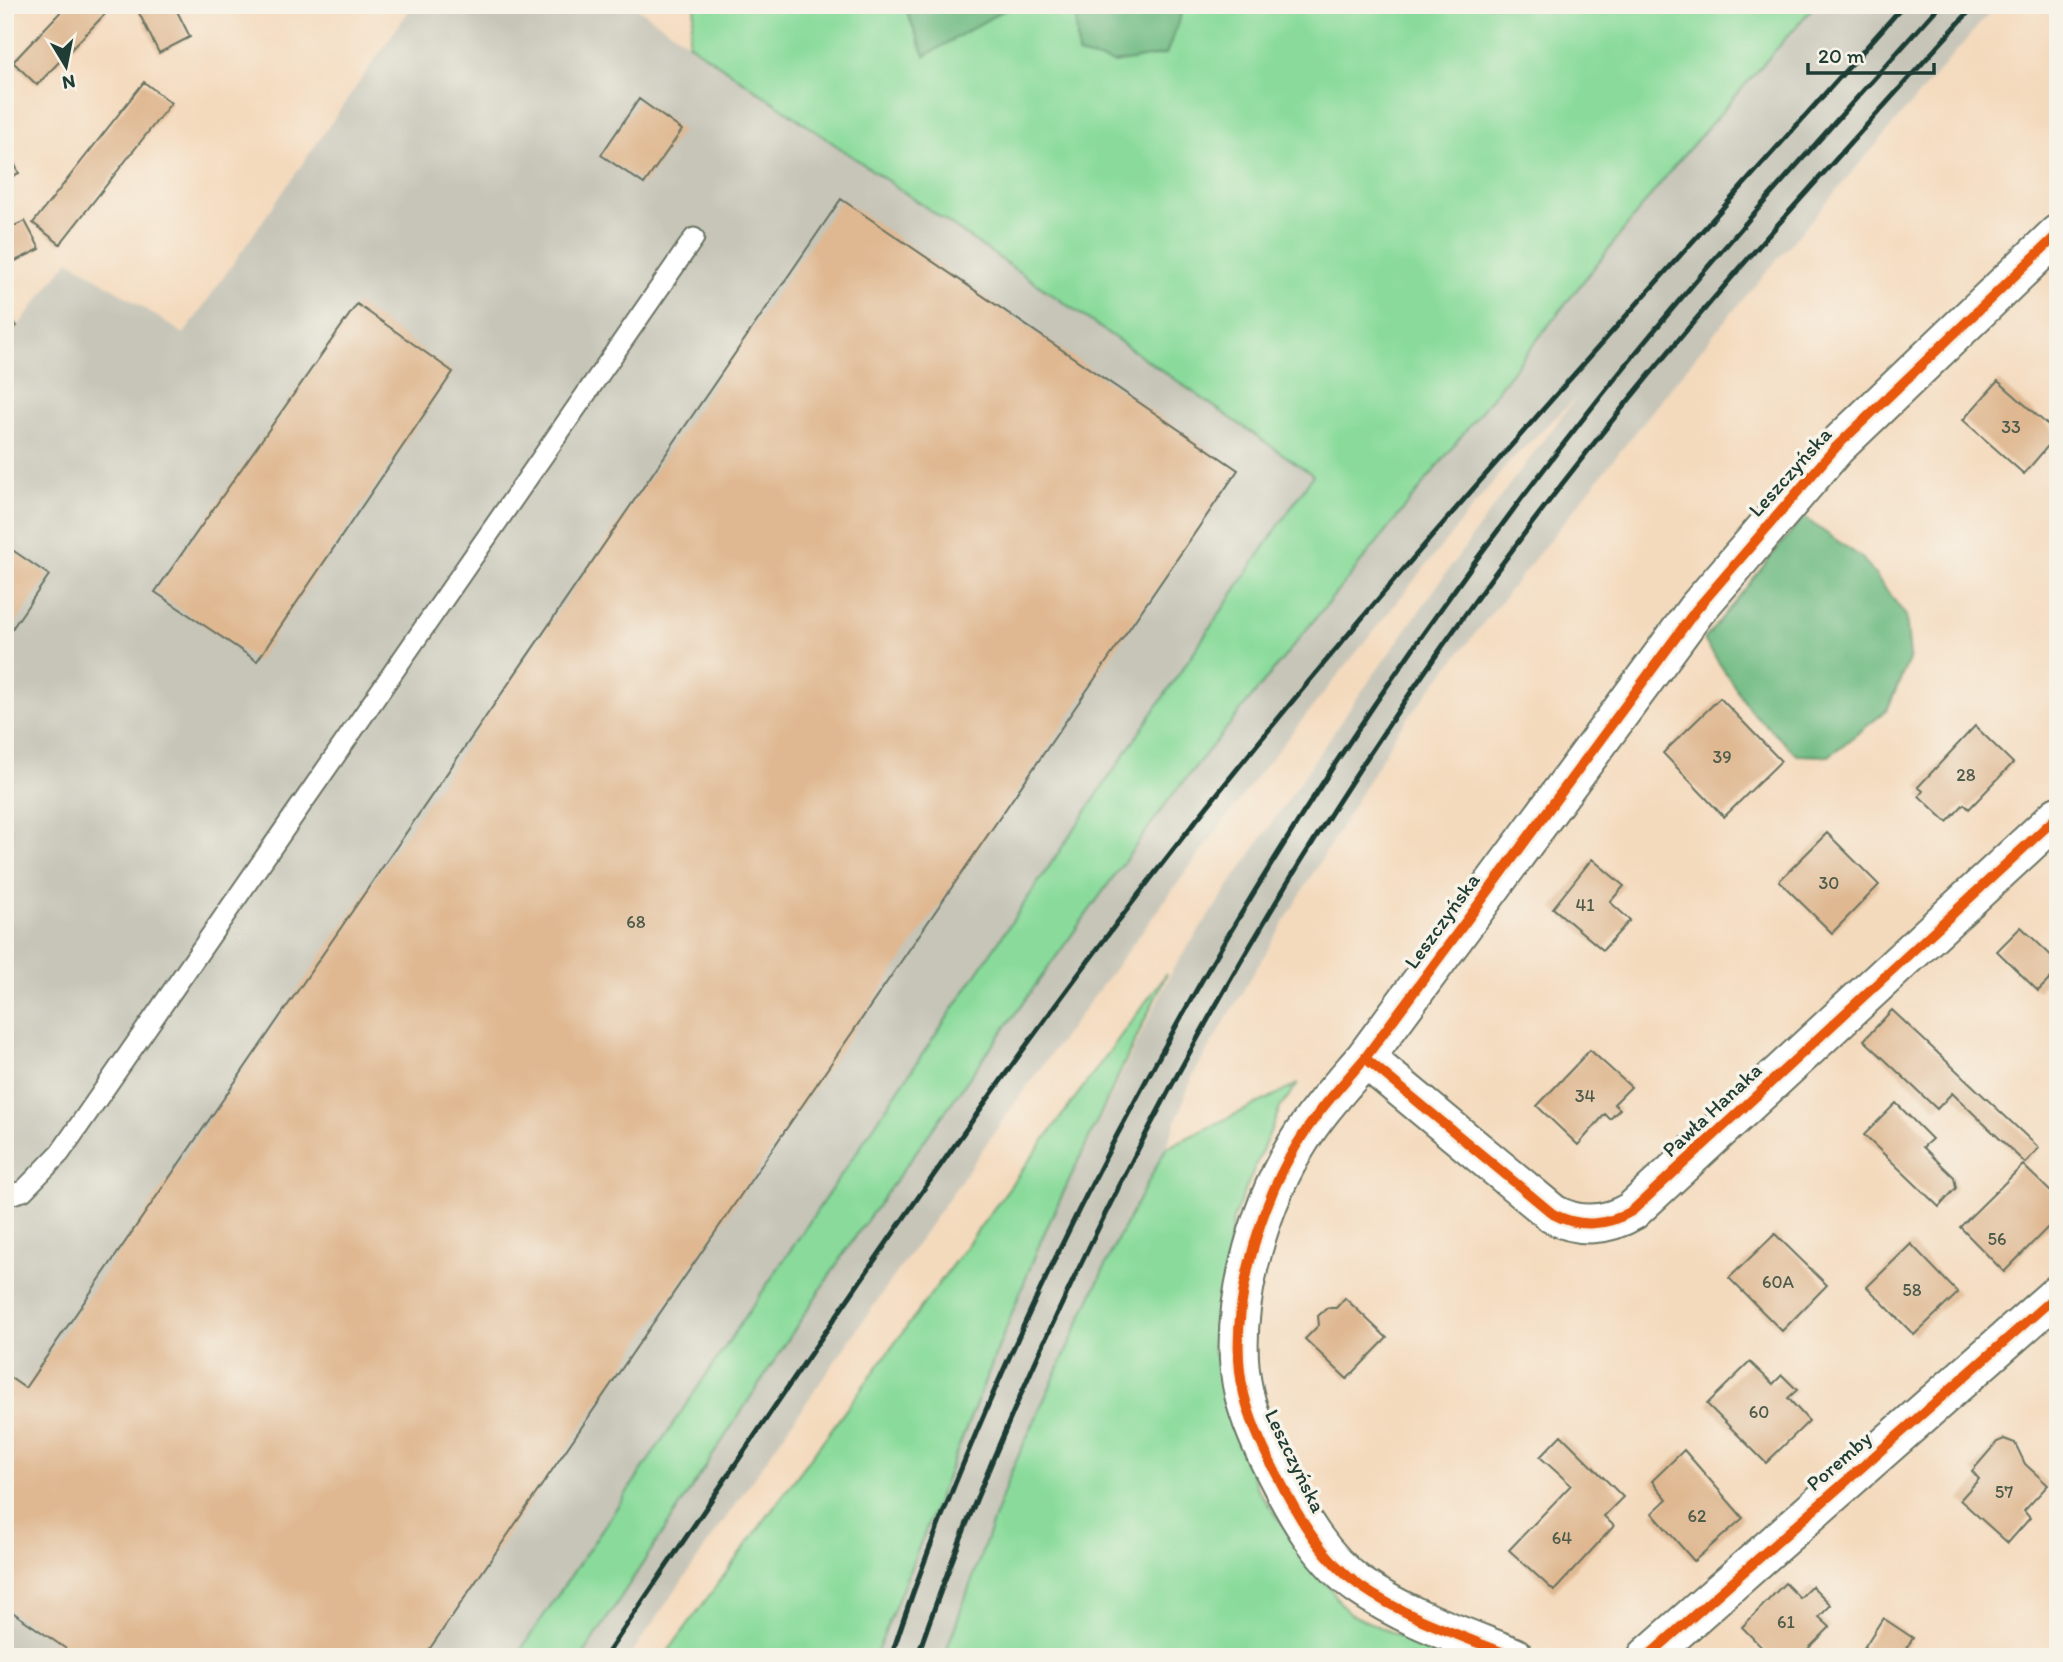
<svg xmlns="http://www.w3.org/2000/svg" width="2063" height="1662" viewBox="0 0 2063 1662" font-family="Itim,sans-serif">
	<rect width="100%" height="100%" fill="#f7f3e8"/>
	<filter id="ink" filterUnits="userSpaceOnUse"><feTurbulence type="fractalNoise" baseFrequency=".0143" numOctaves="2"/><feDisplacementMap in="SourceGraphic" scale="14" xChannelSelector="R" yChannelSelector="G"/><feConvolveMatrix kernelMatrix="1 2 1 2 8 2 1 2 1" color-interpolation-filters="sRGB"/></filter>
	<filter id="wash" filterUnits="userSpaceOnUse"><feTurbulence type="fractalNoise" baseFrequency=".00686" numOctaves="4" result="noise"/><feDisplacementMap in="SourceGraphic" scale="28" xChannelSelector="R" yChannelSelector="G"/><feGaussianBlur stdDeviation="1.57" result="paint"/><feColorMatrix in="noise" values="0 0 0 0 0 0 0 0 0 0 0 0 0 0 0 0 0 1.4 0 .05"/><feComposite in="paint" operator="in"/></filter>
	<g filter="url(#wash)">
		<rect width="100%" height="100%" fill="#f4dabd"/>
		<!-- industrial -->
		<path fill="#c6c5b8" d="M413,5H633L1313,475L516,1657H5V343L69,260L184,334Z
			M1815,5H1996L1716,331L1399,729L1193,1075L1166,1148L1116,1242L1011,1472L944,1657H875L1042,1238L1173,969L1350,708L1509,485L1577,397L1510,461L1258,775L1019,1097L629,1657H582L850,1244L1170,798L1392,524L1675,165Z"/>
		<!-- green -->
		<path fill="#8adb9b" stroke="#548c68" stroke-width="2" d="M696,5H904L926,55L1012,5H1075L1166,53L1185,5H1815L1675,165L1392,524L1170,798L850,1244L582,1657H516L1313,475L688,43Z
			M1167,973L1042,1238L875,1657H664Z
			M1298,1084L1281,1106L1233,1219L1213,1350L1257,1489L1348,1613L1446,1657H944L1011,1472L1116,1242L1166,1148Z"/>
		<!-- forest -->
		<path fill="#6fbb83" stroke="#477c5c" stroke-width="2" d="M904,5H1012L925,56Z
			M1075,5H1185L1166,54L1114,63L1078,54Z
			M1803,517L1862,558L1906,616L1910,657L1887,710L1829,756L1797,755L1750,710L1704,640Z"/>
		<g id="blocks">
			<!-- building -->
			<path fill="#dfb891" d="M67,5H101L107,12L37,85L13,62Z
				M135,5H174L190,37L159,53Z
				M144,82L171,103L60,244L33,223Z
				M639,99L682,130L644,184L601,155Z
				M5,145L19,173L5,180Z
				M841,199L1238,470L424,1657H78L5,1607V1374L25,1388Z
				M25,221L40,249L5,266V230Z
				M357,304L453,372L257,661L155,592Z
				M5,313L17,326L5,337Z
				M1998,381L2058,434L2024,474L1963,420Z
				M5,545L49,575L5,639Z
				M1720,698L1781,761L1724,817L1663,753Z
				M1975,726L2013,763L1969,809L1964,804L1947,822L1919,796L1923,791L1918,787Z
				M1827,833L1879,885L1832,933L1779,881Z
				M1592,859L1624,886L1610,902L1630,920L1603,950L1553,908Z
				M2021,927L2058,962V971L2038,991L1997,951Z
				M1892,1010L2039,1148L2025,1163L1952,1093L1937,1109L1864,1040Z
				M1590,1050L1631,1087L1614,1104L1620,1109L1610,1119L1605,1114L1578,1145L1537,1106Z
				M1896,1103L1932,1139L1923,1147L1954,1177L1956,1188L1939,1207L1864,1135Z
				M2023,1165L2058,1199V1217L2004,1272L1960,1227Z
				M1775,1234L1827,1285L1782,1331L1729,1278Z
				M1911,1244L1958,1293L1914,1335L1867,1287Z
				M1345,1298L1387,1338L1347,1379L1305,1339L1319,1325L1318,1316L1327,1308H1336Z
				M1750,1362L1773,1384L1782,1375L1797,1390L1788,1398L1809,1421L1766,1463L1707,1404Z
				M1561,1435L1623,1497L1604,1516L1614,1526L1554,1591L1509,1550L1571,1485L1540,1457Z
				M2004,1439L2015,1443L2025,1464L2048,1485L2024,1511L2030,1518L2008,1543L1960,1500L1979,1479L1972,1471L1997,1442Z
				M1684,1450L1743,1518L1694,1561L1652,1513L1667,1499L1652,1481Z
				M1785,1583L1800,1598L1812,1586L1831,1605L1819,1617L1830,1627L1800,1657H1771L1742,1627Z
				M1883,1618L1913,1638L1900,1657H1858Z"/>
		</g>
	</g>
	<g filter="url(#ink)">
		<use href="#blocks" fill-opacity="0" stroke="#6a7464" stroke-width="2"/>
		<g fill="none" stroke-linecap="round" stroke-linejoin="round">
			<!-- lane casing -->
			<g stroke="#6a7464" stroke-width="23">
				<path id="lane" d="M5,1196L23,1191L60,1153L694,238"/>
			</g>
			<!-- street casing -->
			<g stroke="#6a7464" stroke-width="42">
				<path id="street" d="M1365,1058L1553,1214C1579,1228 1607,1226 1632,1211L2058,816
					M1514,1657C1462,1636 1406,1618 1360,1586C1323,1560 1298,1517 1278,1477C1264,1451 1251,1424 1244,1394C1226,1319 1257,1211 1296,1146C1315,1114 1341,1086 1365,1058L1696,610L1836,447L2058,234
					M1647,1657L2058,1294"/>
			</g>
			<!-- lane -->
			<use href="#lane" stroke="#fff" stroke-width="19"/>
			<!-- street -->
			<use href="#street" stroke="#fff" stroke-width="38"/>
			<!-- rail -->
			<path stroke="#1f3d34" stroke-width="5" d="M605,1657C795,1377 981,1094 1190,828C1415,543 1663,277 1904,5
				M891,1657C932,1531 984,1410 1040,1290C1188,976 1375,682 1590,410C1700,270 1821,138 1940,5
				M917,1657C958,1538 1007,1422 1060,1308C1202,1003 1382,711 1591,447C1712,294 1844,150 1975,5"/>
			<!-- cycleway casing -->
			<g stroke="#f7f3e8" stroke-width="15">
				<path id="cycleway" d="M1365,1058L1553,1214C1579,1228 1607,1226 1632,1211L2058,816
					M1514,1657C1462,1636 1406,1618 1360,1586C1323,1560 1298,1517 1278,1477C1264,1451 1251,1424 1244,1394C1226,1319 1257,1211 1296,1146C1315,1114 1341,1086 1365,1058L1696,610L1836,447L2058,234
					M1647,1657L2058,1294"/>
			</g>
			<!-- cycleway -->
			<use href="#cycleway" stroke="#e8590c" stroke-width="10"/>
		</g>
	</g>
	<g text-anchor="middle" stroke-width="7" stroke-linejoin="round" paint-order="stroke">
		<!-- number labels -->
		<g font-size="18" fill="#4f5c4b">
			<text x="2011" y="433">33</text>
			<text x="1722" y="763">39</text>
			<text x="1966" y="781">28</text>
			<text x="1829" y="889">30</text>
			<text x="1585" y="911">41</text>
			<text x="636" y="928">68</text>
			<text x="1585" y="1102">34</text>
			<text x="1997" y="1245">56</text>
			<text x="1778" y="1288">60A</text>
			<text x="1912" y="1296">58</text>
			<text x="1759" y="1418">60</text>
			<text x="2004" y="1498">57</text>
			<text x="1697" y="1522">62</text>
			<text x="1562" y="1544">64</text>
			<text x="1786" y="1628">61</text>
		</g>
		<!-- street labels -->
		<g font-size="21" fill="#1f3d34" stroke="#f7f3e8">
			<text transform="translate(1790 472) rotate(-48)" y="7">Leszczyńska</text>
			<text transform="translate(1442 921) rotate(-54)" y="7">Leszczyńska</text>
			<text transform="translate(1712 1110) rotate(-43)" y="7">Pawła Hanaka</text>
			<text transform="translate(1295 1461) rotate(64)" y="7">Leszczyńska</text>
			<text transform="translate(1839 1461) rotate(-41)" y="7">Poremby</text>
		</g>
	</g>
	<!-- margin -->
	<rect width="2063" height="1662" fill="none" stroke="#f7f3e8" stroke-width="28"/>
	<!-- north arrow -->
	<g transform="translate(66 66) rotate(170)" stroke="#f7f3e8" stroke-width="5" paint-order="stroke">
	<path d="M0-5L12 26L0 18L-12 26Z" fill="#1f3d34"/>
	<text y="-10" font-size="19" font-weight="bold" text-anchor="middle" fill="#1f3d34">N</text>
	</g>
	<!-- scale -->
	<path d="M1808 63v10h126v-10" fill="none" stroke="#1f3d34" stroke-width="3.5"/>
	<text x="1818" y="63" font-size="21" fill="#1f3d34" stroke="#f7f3e8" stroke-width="5" paint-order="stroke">20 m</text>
</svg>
